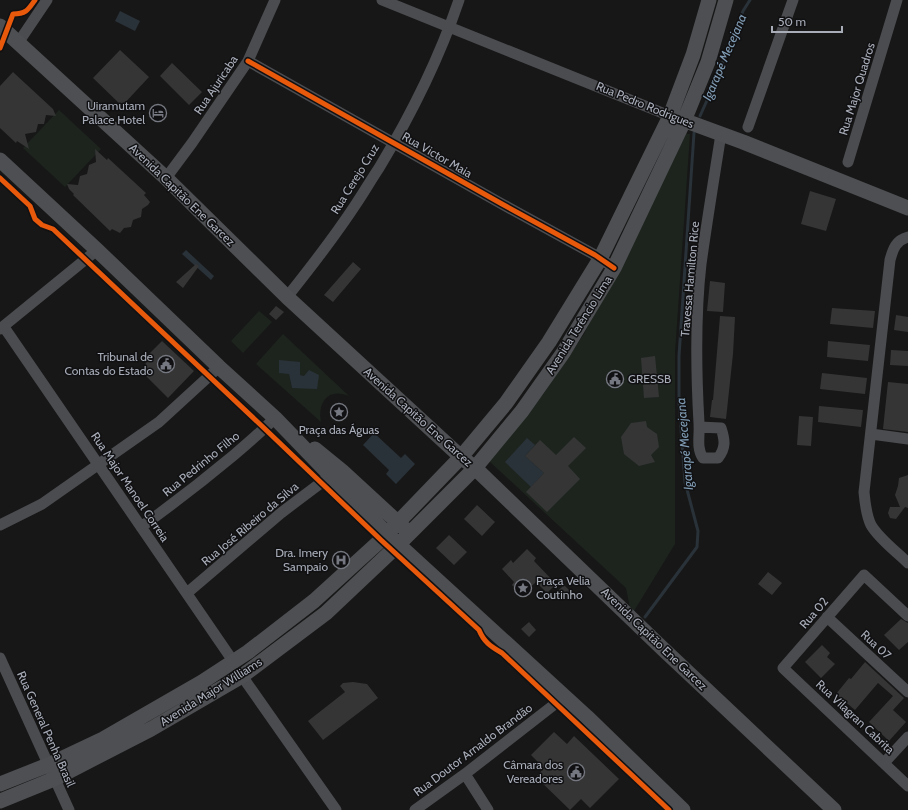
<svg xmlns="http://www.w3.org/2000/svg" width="908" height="810" viewBox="0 0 908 810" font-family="Cabin,sans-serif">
	<rect width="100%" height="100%" fill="#171717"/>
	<!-- green -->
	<path fill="#1d241e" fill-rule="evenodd" d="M59,110L101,149L65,187L23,148Z
		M686,134H690L675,353V544L634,611L630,608L626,588L489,461L544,393L584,334Z
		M259,311L272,322L243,353L231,341Z
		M283,334L349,396C328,387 317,403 321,422L256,364ZM299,362V375L304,376L292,388L289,374Z"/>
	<!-- water -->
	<path fill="#2a3239" d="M120,11L140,21L135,31L115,21Z
		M186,250L214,276L211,280L182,254Z
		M279,360L300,362V375L304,376L309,370L319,375L317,389L292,388L289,374L279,373Z
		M374,433L401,458L405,454L415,464L396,484L386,474L389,470L363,445Z
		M527,438L535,445L525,456L544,473L531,487L505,462Z"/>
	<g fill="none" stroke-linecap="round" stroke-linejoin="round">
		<!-- stream -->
		<path stroke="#2a3239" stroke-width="3" d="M700,116L713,87L743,11L750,0
			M645,617L697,547L698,531L685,482L679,402V356L694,133"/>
	</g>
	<!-- building -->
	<path fill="#353536" d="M120,50L149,77L122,106L93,78Z
		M172,63L202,92L189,105L160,76Z
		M13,72L53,109L56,116L46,115L44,124H38L36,132L25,134L29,149L17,141L16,143L0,128V86Z
		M95,149L107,160L108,158L146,193L144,195L150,202L148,205L142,209L141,217L133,220L131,227L124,228L120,233L112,229L110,231L73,195L74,194L69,189L67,184L78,185L80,176L87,174L89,165L96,162Z
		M810,191L836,199L826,231L801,224Z
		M353,262L361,269L333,302L324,295Z
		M196,264L199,266L183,288L176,282Z
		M710,281L725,283L723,312L707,311Z
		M276,306L284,312L276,320L269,314Z
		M832,308L875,311L873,328L830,324Z
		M896,315L908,317V332L894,330Z
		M720,316L735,317L733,354L726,419L710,417L712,400H713Z
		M162,341L194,371L168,398L145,375L146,357Z
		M828,341L870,345L868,361L827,357Z
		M891,350L908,351V366L890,365Z
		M655,356L659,397L644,398L641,358Z
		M822,373L867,378L865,394L820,389Z
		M888,382L908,384V432L883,429Z
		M819,406L863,410L861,427L818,422Z
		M799,416L813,417L811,446L797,445Z
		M646,421L647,427L657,434L659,447L651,455L655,462L639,466L624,454L621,437L631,423Z
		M574,437L586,448L568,466L580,479L547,512L526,492L544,473L525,456L540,440L556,455Z
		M908,475V508L905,507L896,519L890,518L888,513L890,507H900L895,495L898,486L899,478Z
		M477,505L495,522L482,536L464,519Z
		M449,535L467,552L454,565L436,548Z
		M527,549L536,558L534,561L556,584L547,593L536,582L522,595L512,585L514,582L502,569L511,560L513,563Z
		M768,572L782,583L772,595L758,584Z
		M564,585L572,593L567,599L558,591Z
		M901,619L908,623V642L899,650L884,635Z
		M529,622L536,630L529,637L521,629Z
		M822,645L830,653L827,657L835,664L821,678L805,662Z
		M865,662L904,698L893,710L906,722L889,741L869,722L893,696L878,683L855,710L836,694L849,678L851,679Z
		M353,682L367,684L378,698L323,740L308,721L345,692L340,686L343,683Z
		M554,732L567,744L574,736L619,779L590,808L581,799L570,810L536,777L544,768L531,755Z"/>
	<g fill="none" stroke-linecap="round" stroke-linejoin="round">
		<!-- minor -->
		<path stroke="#4b4c50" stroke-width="11" d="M382,0L670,116
			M18,43L47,0
			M248,61L502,204L595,255L614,268
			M748,127L793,0
			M848,162L897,0
			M166,178L192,143L248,61L275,0
			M908,237C896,240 893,249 890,260L864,492C865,503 866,515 871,525C879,539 897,552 908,563
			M287,297C311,267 335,236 356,204C364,192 371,180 379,168C411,115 439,59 459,0
			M4,327L233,661
			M0,329L97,250
			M699,427L721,428C725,440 726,448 718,458H703C696,448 700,435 699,423C696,370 695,317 701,264C707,221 714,178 721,134
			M871,434L908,439
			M0,525L42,504L159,422L219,367
			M141,527C173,504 204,480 234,455C248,443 262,431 275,418
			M187,593L281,513L330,476
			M908,616L864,575L783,668L908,786
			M827,617L908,692
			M0,658L69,810
			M242,676L336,810
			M884,763L908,737
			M465,774L488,810
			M415,810L465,774L555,704L565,698"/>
		<!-- major -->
		<path stroke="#4d4f52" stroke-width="15" d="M0,26L166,178L287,297L461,457L475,468L662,648L834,810
			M675,117L743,142L908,208
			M0,160L97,250L219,367L275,418L387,534L587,717L683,810
			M315,449L342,471L405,529
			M0,784L48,765L103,739L202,682L248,652L314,601L381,540L461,457L506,403L549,342L600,259L670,116L693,55L709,0
			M0,801L54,779L151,729L242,676L326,613L398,545L475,468L522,411L563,353L614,268L684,121L708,62L726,0"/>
		<!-- cycleway casing -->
		<g stroke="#111113" stroke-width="8">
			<path id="cycleway" d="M0,48L13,14C26,14 28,10 35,0
				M248,61L502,204L595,255L614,268
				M0,178L30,206L35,219L42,225L53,229L265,429L381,540L479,630C484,642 490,646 502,653L669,810"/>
		</g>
		<!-- cycleway -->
		<use href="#cycleway" stroke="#e8590c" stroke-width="5"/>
	</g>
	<!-- icons -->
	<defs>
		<g id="hotel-ring" transform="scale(0.9)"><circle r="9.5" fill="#111113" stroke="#757880" stroke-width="1.5"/><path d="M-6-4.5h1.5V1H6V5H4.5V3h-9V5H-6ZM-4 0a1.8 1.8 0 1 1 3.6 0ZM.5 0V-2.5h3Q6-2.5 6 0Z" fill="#757880"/></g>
		<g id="civic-ring" transform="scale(0.9)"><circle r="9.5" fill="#111113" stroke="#757880" stroke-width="1.5"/><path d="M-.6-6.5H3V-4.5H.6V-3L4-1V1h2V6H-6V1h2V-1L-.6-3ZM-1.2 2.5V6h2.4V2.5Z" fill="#757880"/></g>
		<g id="sight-ring" transform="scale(0.9)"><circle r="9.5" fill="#111113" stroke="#757880" stroke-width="1.5"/><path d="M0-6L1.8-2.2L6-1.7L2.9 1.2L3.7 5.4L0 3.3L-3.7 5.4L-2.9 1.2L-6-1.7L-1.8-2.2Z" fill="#757880"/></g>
		<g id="hospital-ring" transform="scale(0.9)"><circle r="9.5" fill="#111113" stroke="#757880" stroke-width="1.5"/><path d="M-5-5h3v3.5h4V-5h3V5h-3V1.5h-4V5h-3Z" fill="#757880"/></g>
	</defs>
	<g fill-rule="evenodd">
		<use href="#hotel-ring" x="158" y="113"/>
		<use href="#civic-ring" x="166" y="364"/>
		<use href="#civic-ring" x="615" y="379"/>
		<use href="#sight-ring" x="339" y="412"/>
		<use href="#hospital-ring" x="341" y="560"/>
		<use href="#sight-ring" x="523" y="588"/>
		<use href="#civic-ring" x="576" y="772"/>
	</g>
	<g text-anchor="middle" stroke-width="3" stroke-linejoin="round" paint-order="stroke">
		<!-- street labels -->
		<g font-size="12" fill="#a8adb8" stroke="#111113">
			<text transform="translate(216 85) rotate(-56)" y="4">Rua Ajuricaba</text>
			<text transform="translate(857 89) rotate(-73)" y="4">Rua Major Quadros</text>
			<text transform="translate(645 105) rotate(22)" y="4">Rua Pedro Rodrigues</text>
			<text transform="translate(437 155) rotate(30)" y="4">Rua Victor Maia</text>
			<text transform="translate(355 179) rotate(-58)" y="4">Rua Cerejo Cruz</text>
			<text transform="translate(182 195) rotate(44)" y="4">Avenida Capitão Ene Garcez</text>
			<text transform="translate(690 279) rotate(-85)" y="4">Travessa Hamilton Rice</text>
			<text transform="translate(579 325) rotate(-58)" y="4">Avenida Terêncio Lima</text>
			<text transform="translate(418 417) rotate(42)" y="4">Avenida Capitão Ene Garcez</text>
			<text transform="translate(201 464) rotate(-39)" y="4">Rua Pedrinho Filho</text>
			<text transform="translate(130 487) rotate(56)" y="4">Rua Major Manoel Correia</text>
			<text transform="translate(250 524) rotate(-40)" y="4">Rua José Ribeiro da Silva</text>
			<text transform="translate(814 613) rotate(-49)" y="4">Rua 02</text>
			<text transform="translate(654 639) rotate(44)" y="4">Avenida Capitão Ene Garcez</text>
			<text transform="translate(876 645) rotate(43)" y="4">Rua 07</text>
			<text transform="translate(211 692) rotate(-32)" y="4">Avenida Major Williams</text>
			<text transform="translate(855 717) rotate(43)" y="4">Rua Vilagran Cabrita</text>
			<text transform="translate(46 729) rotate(66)" y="4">Rua General Penha Brasil</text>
			<text transform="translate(473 750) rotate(-37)" y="4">Rua Doutor Arnaldo Brandão</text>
		</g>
		<!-- poi labels -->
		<g font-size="12" fill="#a8adb8" stroke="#111113" text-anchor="end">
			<text x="145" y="110">Uiramutam<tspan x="145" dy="14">Palace Hotel</tspan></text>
			<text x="153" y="361">Tribunal de<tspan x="153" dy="14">Contas do Estado</tspan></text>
			<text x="628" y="383" text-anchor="start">GRESSB</text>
			<text x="339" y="434" text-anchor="middle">Praça das Águas</text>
			<text x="328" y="557">Dra. Imery<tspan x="328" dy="14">Sampaio</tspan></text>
			<text x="536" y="585" text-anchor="start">Praça Velia<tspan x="536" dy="14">Coutinho</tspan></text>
			<text x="563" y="769">Câmara dos<tspan x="563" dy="14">Vereadores</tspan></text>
		</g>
		<!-- water labels -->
		<g font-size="13" font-style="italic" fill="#7f9bb3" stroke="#111113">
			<text transform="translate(724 57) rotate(-67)" y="5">Igarapé Mecejana</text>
			<text transform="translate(684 444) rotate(-95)" y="5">Igarapé Mecejana</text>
		</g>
	</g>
	<!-- scale -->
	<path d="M772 26v6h70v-6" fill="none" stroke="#a8adb8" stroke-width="2"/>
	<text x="778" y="26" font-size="12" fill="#a8adb8" stroke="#111113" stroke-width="3" paint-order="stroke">50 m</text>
</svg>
